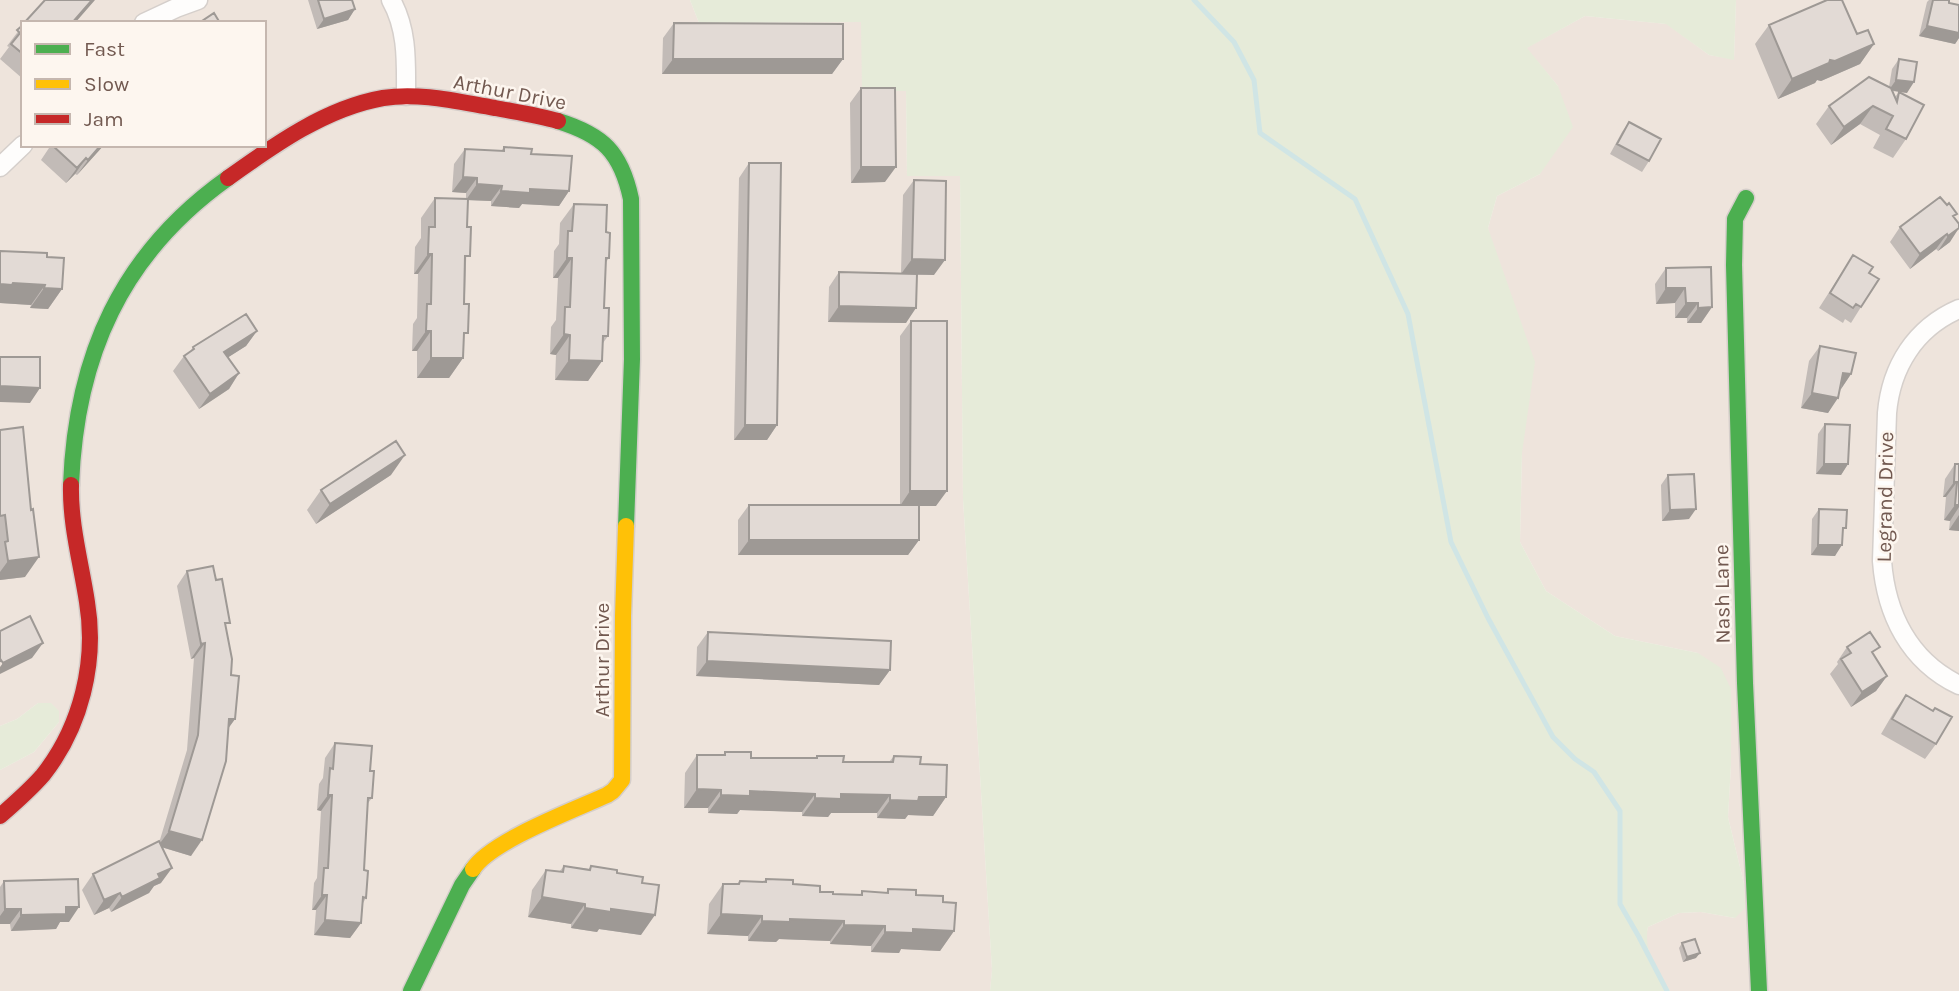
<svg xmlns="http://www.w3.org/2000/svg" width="1959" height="991" viewBox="0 0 1959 991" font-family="Karla,sans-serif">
	<rect width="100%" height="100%" fill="#f6f2ed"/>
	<!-- residential -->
	<path fill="#eee4dc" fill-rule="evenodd" d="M0,0H690L699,23L861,22L906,91L907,176L960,175L963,499L992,970L990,991H0V770L34,752L59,722L38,703L17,719L0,726ZM23,23H264V145H23Z
		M1736,0H1959V991H1670L1657,973L1645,940L1648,927L1679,913L1701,912L1735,918L1744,884L1728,817L1731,765L1698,653L1615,636L1546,591L1520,542L1522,453L1488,228L1497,196L1540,174L1558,86L1526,48L1585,16L1667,24L1709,55L1734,59Z"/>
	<!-- green -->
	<path fill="#e6ebd9" d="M690,0H1736L1734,60L1709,55L1666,24L1585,16L1527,48L1558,86L1573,127L1540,174L1497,196L1488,228L1535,362L1522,453L1520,542L1546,591L1615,636L1698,653L1721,668L1731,689V765L1728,817L1744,884L1745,908L1735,918L1701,912L1679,913L1648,927C1643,951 1657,972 1670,991H990L992,970L963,499L960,176H907L906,91H862L861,22L699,23Z
		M38,703H51L59,711V722L34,752L0,770V726L17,719Z"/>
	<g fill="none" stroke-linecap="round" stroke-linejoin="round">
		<!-- stream -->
		<path stroke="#d0e5e5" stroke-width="5" d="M1194,0L1234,42L1254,80L1260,133L1355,199L1408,314L1451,542L1488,618L1553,737L1575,759L1594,772L1620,811V904L1639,937L1667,991"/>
		<!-- street casing -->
		<g stroke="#d5cfcb" stroke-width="21">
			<path id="street" d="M391,0C408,30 406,63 406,96
				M144,23L176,8L198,0
				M0,167L23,145
				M1959,309C1915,328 1891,367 1887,413L1882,561C1886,614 1909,661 1959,685"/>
		</g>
		<!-- fast casing -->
		<g stroke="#d5ceca" stroke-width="19">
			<path id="fast" d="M558,121C603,135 621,152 631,199L632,359L626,526
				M1746,198L1735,219L1734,265L1745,683L1759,991
				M71,485C76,356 121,254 228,178
				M411,991L462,885L473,869"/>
		</g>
		<!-- slow casing -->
		<g stroke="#d5ceca" stroke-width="19">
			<path id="slow" d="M473,869C491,841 574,810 607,795L613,791L622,780L623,616L626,526"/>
		</g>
		<!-- jam casing -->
		<g stroke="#d5ceca" stroke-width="19">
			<path id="jam" d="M228,178C274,145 326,108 383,98C420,92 459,102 495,108C516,112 537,115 558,121
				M0,816C15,803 30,790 43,775C81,727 97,662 87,602C81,563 70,524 71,485"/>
		</g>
		<!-- street -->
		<use href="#street" stroke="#fefdfc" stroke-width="18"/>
		<!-- fast -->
		<use href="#fast" stroke="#4caf50" stroke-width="16"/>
		<!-- slow -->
		<use href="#slow" stroke="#ffc107" stroke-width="16"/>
		<!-- jam -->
		<use href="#jam" stroke="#c62828" stroke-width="16"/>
	</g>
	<!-- wall -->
	<path fill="#c2bbb7" d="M308,0H352L355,9L348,20L317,29Z
		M1929,0H1949V3L1959,5V38L1955,44L1919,36L1927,2Z
		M674,23L843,59L832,74H662L663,38Z
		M23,25V79L0,59L9,47L7,46Z
		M1769,25L1857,34L1874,44L1860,64L1821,81L1817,80L1815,83L1778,99L1755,44Z
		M1899,59L1907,93L1892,91L1895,97L1899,92L1906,139L1893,158L1873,148L1880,135L1860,124L1831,145L1816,124L1829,106L1889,87L1892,69Z
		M861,88L885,182L851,183L850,103Z
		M1629,122L1649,161L1642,172L1610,154L1622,132Z
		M51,145H104L77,175L75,174L66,183L41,160Z
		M504,147L531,154L569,191L559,206L522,204L519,208L491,206V201L468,200L463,358L449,378H417V351H412L413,324L417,318L418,274H414L415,247L421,238V218L435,198L466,199V193L452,192L454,164L465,149L501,151Z
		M749,163L777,425L767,440H734L739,178Z
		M914,180L934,275H917L906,323L828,322L829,287L839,272L901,273L903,195Z
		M574,204L606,232L609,258L606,262L604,308L608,336L603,343L602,361L588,381L555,380L556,355L550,354L551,327L556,320L558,278H553L554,251L559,244L560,223Z
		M1954,218L1950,242L1938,251L1936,249L1910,269L1890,242L1900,227Z
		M0,251L47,257L62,289L48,309L30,308L31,305L0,303Z
		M1853,255L1869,273L1861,307L1851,323L1845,319L1843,323L1819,308Z
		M1666,268L1712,307L1701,323H1687V318H1675V303L1656,304L1655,284Z
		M911,321L936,506H919V540L908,555H738V520L749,505H900V336Z
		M257,331L246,346L228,357L239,373L229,389L199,409L173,371L184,356L190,352L193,347Z
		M1820,346L1851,374L1841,389L1828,413L1801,408L1809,361Z
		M1825,424L1848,464L1841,475L1816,474L1818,434Z
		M0,430L25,577L0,580Z
		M1955,464H1959V531L1949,530L1950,521L1944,520L1946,497H1943L1945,479Z
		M391,475L316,524L307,510L321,490Z
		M1668,475L1689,519L1662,521L1661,485Z
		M1819,509L1843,533L1835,556L1811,555L1812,519Z
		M187,571L226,628L235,719L228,729L191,856L161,847V883L154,886L149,893L111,912L109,908L94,915L82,890L93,874L159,843L187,750L194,658L191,659L177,586Z
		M708,632L890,670L879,685L696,676L697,647Z
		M1847,647L1874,655L1887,676L1876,691L1851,707L1830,674L1838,664L1837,662Z
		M1906,695L1936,744L1925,759L1881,734L1895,710Z
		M335,743L370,771L372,798L368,803L364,870L366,898L363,903L361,923L350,938L314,935L316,910H312L314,883L317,878L321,811L317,810L319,784L323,778L325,758Z
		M725,752L751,758H815L817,756L843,762H889L894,756L920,764L946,797L933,816L908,815L905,819L877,818V813H831L828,817L802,816V812L774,811L740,810L737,814L708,813V808H684L685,773L697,755H723Z
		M564,866L589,869L591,866L617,873L642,883L641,935L599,929L597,932L571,928V924L528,917L532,890L546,870L559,872Z
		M766,879L833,894L860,895L862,891L886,893L888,889L943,902L954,931L940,951L901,949L899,953L871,952V946L830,944V941L779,939L776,942L748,941V936L707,934L709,904L723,884H737L740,881L763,882Z
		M4,881L69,922H60L56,929L11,931L10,924H0V887Z
		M1682,943L1696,958L1683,962L1679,948Z"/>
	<!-- shaded-wall -->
	<path fill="#9e9995" d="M92,0H95L75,23H72Z
		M355,9L348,20L317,29L324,19Z
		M1927,26L1959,33V38L1955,44L1919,36Z
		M1874,44L1860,64L1821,81L1817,80L1815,83L1778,99L1792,79L1830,60Z
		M673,59H843L832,74H662Z
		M1896,80L1914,82L1907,93L1889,90Z
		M1873,106L1860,124L1831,145L1844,127Z
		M101,145H104L77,175L88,160Z
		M86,158L75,174L66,183L77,168Z
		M861,167H896L885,182L851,183Z
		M463,177L477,178L466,193L452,192Z
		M477,184L502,186L491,201L466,200Z
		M530,189L569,191L559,206L522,204L519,208L491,206L501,191Z
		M1959,228L1950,242L1938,251L1948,236Z
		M1947,234L1936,249L1910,269L1920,254Z
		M428,254H432L418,274H414Z
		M567,258H572L558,278H553Z
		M912,259L945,260L934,275L901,274Z
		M13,283L45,285L31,305L0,303V284Z
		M44,288L62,289L48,309L30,308Z
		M1666,288H1685L1675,303L1656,304Z
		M1686,303H1698L1687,318H1675Z
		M839,306L916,308L906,323L828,322Z
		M1712,307L1701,323H1687L1698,308Z
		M257,331L246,346L213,367L224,352Z
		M426,331H431L417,351H412Z
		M564,334L570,335L556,355L550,354Z
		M431,358H463L449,378H417Z
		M569,360L602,361L588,381L555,380Z
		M239,373L229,389L199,409L210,394Z
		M1843,373L1851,374L1841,389Z
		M0,386L40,388L30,403L0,402Z
		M1812,393L1838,398L1828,413L1801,408Z
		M745,425H777L767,440H734Z
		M405,455L391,475L316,524L330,504Z
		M1824,464H1848L1841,475L1816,474Z
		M1954,482H1957L1946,497H1943Z
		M910,491H947L936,506H900Z
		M1955,505H1959V507L1950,521L1944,520Z
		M1696,509L1689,519L1662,521L1670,510Z
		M1959,515V531L1949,530Z
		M749,540H919L908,555H738Z
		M1818,545H1842L1835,556L1811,555Z
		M39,557L25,577L0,580V572L8,561Z
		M43,643L32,658L0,674V667L3,663Z
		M205,643L194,658L191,659L201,644Z
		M707,661L890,670L879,685L696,676Z
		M1887,676L1876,691L1851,707L1862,692Z
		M229,719H235L224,734Z
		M697,789L721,790L708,808H684Z
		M750,791L787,792L815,794L802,812L740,810L737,814L708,813L721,795Z
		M841,794L890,795L877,813H831L828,817L802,816L815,798Z
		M328,795H332L321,811L317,810Z
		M919,797H946L933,816L908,815L905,819L877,818L890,800Z
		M169,831L202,840L191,856L158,846Z
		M172,868L161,883L154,886L149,893L111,912L122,897L158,874Z
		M120,893L109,908L94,915L104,900Z
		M322,895H327L316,910H312Z
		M542,897L585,904L571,924L528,917Z
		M66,907H79L69,922H60L56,929L11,931L21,915Z
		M585,908L611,909L655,915L641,935L599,929L597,932L571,928Z
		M5,909H21L10,924H0V916Z
		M721,914L762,916L748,936L707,934Z
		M790,919L844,921L830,941L779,939L776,942L748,941L762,921Z
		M325,920L361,923L350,938L314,935Z
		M844,925L885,926L871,946L830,944Z
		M913,929L954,931L940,951L901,949L899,953L871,952L885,932Z
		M1700,953L1696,958L1683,962L1687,957Z"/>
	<!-- building -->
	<path fill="#e2dad5" stroke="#9e9995" stroke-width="2" d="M45,0H92L72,23H24Z
		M318,0H352L355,9L324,19Z
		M1827,0H1842L1857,34L1868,30L1874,44L1835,61L1830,60L1829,63L1792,79L1769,25Z
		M1933,0H1949V3L1959,5V33L1927,26Z
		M214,13L220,23H199Z
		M674,23L843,24V59H673Z
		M23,25V54L11,44L20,33L17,30Z
		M1899,59L1917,62L1914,82L1896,80Z
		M1869,77L1891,88L1897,102L1899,92L1924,105L1906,139L1886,129L1893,116L1873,106L1844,127L1829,106Z
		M861,88H895L896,167H861Z
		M1629,122L1661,139L1649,161L1617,144Z
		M52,145H101L88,160L86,158L77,168Z
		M504,147L532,149L531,154L572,156L569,191L530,189V193L501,191L502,186L477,184V178L463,177L465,149L504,151Z
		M749,163H781L777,425H745Z
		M914,180L946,181L945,260L912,259Z
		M1940,197L1947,205L1949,203L1957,214L1953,216L1959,224V228L1948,236L1947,234L1920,254L1900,227Z
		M435,198L468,199L467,227H471L470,256H465L464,304H469L468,333H464L463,358H431V331H426L427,304H431L432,254H428L429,227H435Z
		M574,204L607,205L606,232L610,233L609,258H606L604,308H609L608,336H603L602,361L569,360L570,335L564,334L565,307H570L572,258H567L568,231H572Z
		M0,251L47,253V257L64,258L62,289L44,288L45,285L13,283L12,285L0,284Z
		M1853,255L1873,267L1869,273L1879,279L1861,307L1856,304L1853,308L1830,293Z
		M1711,267L1712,307L1698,308V303H1686L1685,288H1666V268Z
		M839,272L917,274L916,308L839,306Z
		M246,314L257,331L224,352L239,373L210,394L184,356L194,349L193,347Z
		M911,321H947V491H910Z
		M1820,346L1856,353L1851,374L1843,373L1838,398L1812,393Z
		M0,357H40V388L0,386Z
		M1825,424L1850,425L1848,464H1824Z
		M23,427L31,510L33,509L39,557L8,561L5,542L8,541L5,515L0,516V430Z
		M396,441L405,455L330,504L321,490Z
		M1955,464H1959V505H1955L1957,482H1954Z
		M1694,474L1696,509L1670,510L1668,475Z
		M749,505H919V540H749Z
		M1819,509L1847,510L1846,528H1843L1842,545H1818Z
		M213,566L216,580L222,579L230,623H225L232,659L231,675L239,676L235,719H229L226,761L202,840L169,831L198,735L205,643L201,644L187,571Z
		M30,616L43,643L3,663L1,660L0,661V631Z
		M708,632L891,641L890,670L707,661Z
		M1870,632L1880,647L1872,652L1887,676L1862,692L1841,659L1851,653L1847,647Z
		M1906,695L1933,711L1935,708L1952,717L1936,744L1892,719Z
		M335,743L372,746L370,771H374L372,798H368L364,870L368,871L366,898L363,897L361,923L325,920L327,895H322L324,868H328L332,795H328L330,768L333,769Z
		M725,752H751V758H817V756H844L843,762H893L894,756L921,757L920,764L947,765L946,797H919L918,801L890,800V795L841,794V799L815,798V794L750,791V796L721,795V790L697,789V755H725Z
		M159,841L172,868L158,874L160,878L122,897L120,893L104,900L93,874Z
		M564,866L590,870L591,866L617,870V873L643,877L642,883L659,885L655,915L611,909V912L585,908V904L542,897L546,870L563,872Z
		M78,879L79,907H66V914L21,915V909H5L4,881Z
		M766,879L793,880V884L820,886V892H833V894L862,895V891L888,893V889L916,890V895L943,896V902L956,903L954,931L913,929V933L885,932V926L844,925V921L790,919V922L762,921V916L721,914L723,884H739L740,881L766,882Z
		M1695,939L1700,953L1687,957L1682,943Z"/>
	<g text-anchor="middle" stroke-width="5" stroke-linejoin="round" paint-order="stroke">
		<!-- street labels -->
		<g font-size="21" fill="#725950" stroke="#fdf6ef">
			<text transform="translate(510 92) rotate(11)" y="7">Arthur Drive</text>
			<text transform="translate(1885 497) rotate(-89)" y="7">Legrand Drive</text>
			<text transform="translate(1722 594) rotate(-91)" y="7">Nash Lane</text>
			<text transform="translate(602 660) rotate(-90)" y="7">Arthur Drive</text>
		</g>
	</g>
	<!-- legend -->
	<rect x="21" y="21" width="245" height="126" fill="#fdf6ef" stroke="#c5b7af" stroke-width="2"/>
	<rect x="35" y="44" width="35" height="10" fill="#4caf50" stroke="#c5b7af" stroke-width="2"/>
	<text x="84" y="56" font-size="21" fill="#725950">Fast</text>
	<rect x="35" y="79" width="35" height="10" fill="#ffc107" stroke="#c5b7af" stroke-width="2"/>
	<text x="84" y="91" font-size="21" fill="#725950">Slow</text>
	<rect x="35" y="114" width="35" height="10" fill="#c62828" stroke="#c5b7af" stroke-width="2"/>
	<text x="84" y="126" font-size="21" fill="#725950">Jam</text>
</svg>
